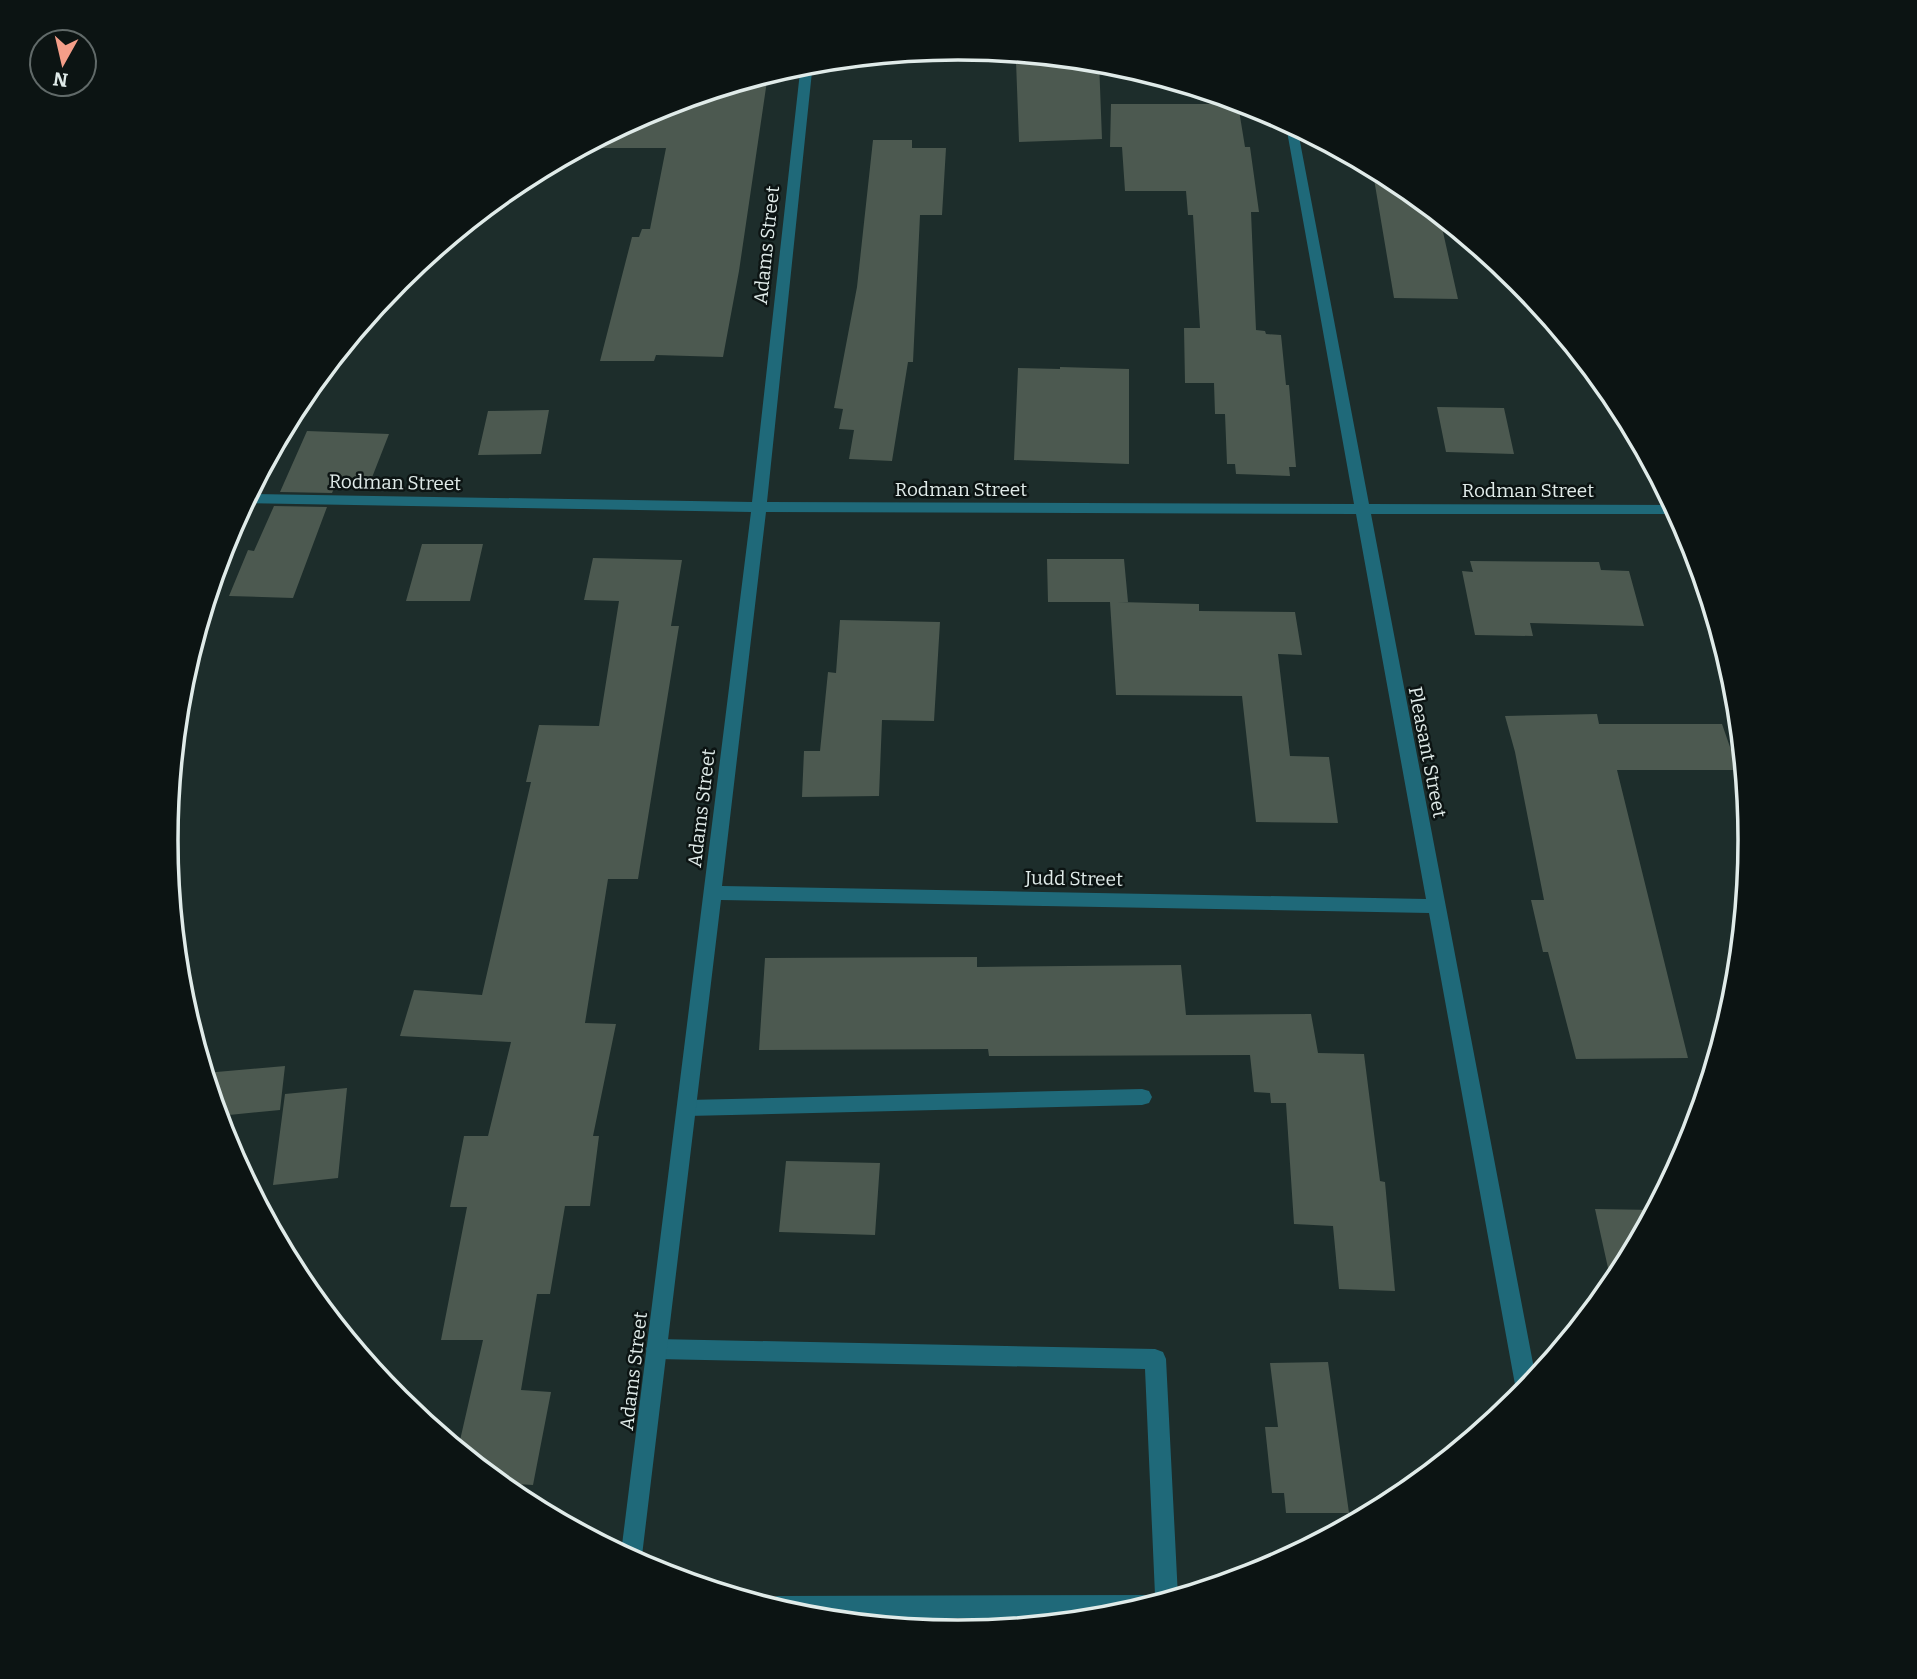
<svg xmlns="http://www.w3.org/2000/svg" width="1917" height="1679" viewBox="0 0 1917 1679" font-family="Bitter,serif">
	<rect width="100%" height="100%" fill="#1d2d2b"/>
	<!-- building -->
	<path fill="#4c5950" d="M1057,57L1099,61L1102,139L1019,142L1016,61H1057Z
		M768,74L739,271L723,357L656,355L654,361H600L632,237H639L642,229H650L666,148H579L656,107Z
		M1111,104H1238L1245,147H1250L1259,212H1251L1256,330L1265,331L1266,334L1281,335L1286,385H1289L1296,467H1289L1290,476L1236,474L1235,464H1227L1225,414H1215L1214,383H1185L1184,328H1200L1193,215H1188L1186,191H1125L1122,147H1110Z
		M873,140H912V148H946L942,215H920L913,362H908L892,461L849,459L854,430L839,429L843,409L834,408L857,287Z
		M1372,167L1399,181L1439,214L1458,299L1394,298Z
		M1060,367L1129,369V464L1014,460L1018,368L1060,369Z
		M1437,407L1504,408L1514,454L1446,452Z
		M549,410L541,454L478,455L488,411Z
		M307,431L389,434L371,480L338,479L332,493L280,492Z
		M274,506L327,507L293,598L229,596L248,550L254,551Z
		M422,544H483L470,601H406Z
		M593,558L682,560L671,626H679L638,879H608L585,1023L616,1024L593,1136H599L590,1206H565L550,1294H537L521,1390L551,1392L533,1485L500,1483L458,1449L483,1340H441L467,1207H450L464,1136H488L511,1042L400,1036L414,990L482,995L531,782H526L539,725L599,726L619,601L584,600Z
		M1047,559H1124L1128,602H1118L1199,604V611L1295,612L1302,655L1278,654L1290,756L1329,757L1338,823L1256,822L1242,696L1116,695L1110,602H1048Z
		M1470,561L1599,562L1601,570L1629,571L1644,626L1530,623L1533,636L1475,635L1462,571L1473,572Z
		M840,620L940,622L934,721L882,720L879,796L802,797L804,751H820L828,672L836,673Z
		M1597,714L1599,724H1722L1738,770H1617L1688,1058L1576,1059L1548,952H1543L1531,900H1544L1515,752L1505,716Z
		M977,957V967L1181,965L1186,1015L1311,1014L1318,1053L1364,1054L1380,1181L1385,1182L1395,1291L1339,1289L1333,1226L1294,1224L1286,1103H1271L1270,1093L1254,1092L1250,1055L989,1056L988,1049L759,1050L765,958Z
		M285,1066L280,1110L219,1116L205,1073Z
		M347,1088L338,1178L273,1185L285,1094Z
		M786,1161L880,1163L875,1235L779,1232Z
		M1595,1209L1654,1210L1612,1286Z
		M1328,1362L1349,1513H1286L1284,1493H1272L1265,1427H1278L1270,1363Z"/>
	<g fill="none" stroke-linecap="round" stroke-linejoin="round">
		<!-- lane -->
		<path fill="#1f6979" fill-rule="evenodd" d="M1142,1089L1149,1091L1152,1097L1149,1103L1142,1105L687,1116L680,1114L677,1108L680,1102L687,1100Z
			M657,1339L1155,1349L1163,1352L1166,1359L1178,1597L1109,1617L831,1619L804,1616L767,1605L769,1600L777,1596L1155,1595L1145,1369L657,1359L649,1356L646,1349L649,1342Z"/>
		<!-- street -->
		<path fill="#1f6979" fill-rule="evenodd" d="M813,62L767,502L1354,504L1285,120L1297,126L1369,504L1674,505L1679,514H1371L1536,1379L1520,1398L1516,1390L1429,913L721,900L641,1564L621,1553L751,512L244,503L249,494L752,502L801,63ZM766,512L1356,514L1426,899L722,886Z"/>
	</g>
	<g text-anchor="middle" stroke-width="5" stroke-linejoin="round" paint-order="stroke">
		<!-- street labels -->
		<g font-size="19" fill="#e0ebe9" stroke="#0c1413">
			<text transform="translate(766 245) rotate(-84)" y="7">Adams Street</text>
			<text transform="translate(395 482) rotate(1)" y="7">Rodman Street</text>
			<text x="961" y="496">Rodman Street</text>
			<text x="1528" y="497">Rodman Street</text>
			<text transform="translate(1428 752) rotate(79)" y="7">Pleasant Street</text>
			<text transform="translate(701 808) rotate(-83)" y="7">Adams Street</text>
			<text transform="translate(1074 878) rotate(1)" y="7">Judd Street</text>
			<text transform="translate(633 1371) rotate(-83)" y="7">Adams Street</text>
		</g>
	</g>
	<!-- crop -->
	<path d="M0 0H1917V1679H0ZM178 840a780 780 0 1 1 1560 0a780 780 0 1 1-1560 0Z" fill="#0c1413" fill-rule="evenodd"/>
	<path fill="none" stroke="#e0ebe9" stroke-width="3.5" d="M178 840a780 780 0 1 1 1560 0a780 780 0 1 1-1560 0Z"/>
	<!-- north arrow -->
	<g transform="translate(63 63) rotate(188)"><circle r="33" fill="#0c1413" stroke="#616a69" stroke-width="2"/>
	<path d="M0-5L12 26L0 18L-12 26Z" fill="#f49e89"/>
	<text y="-10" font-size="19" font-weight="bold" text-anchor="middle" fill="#e0ebe9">N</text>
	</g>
</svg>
